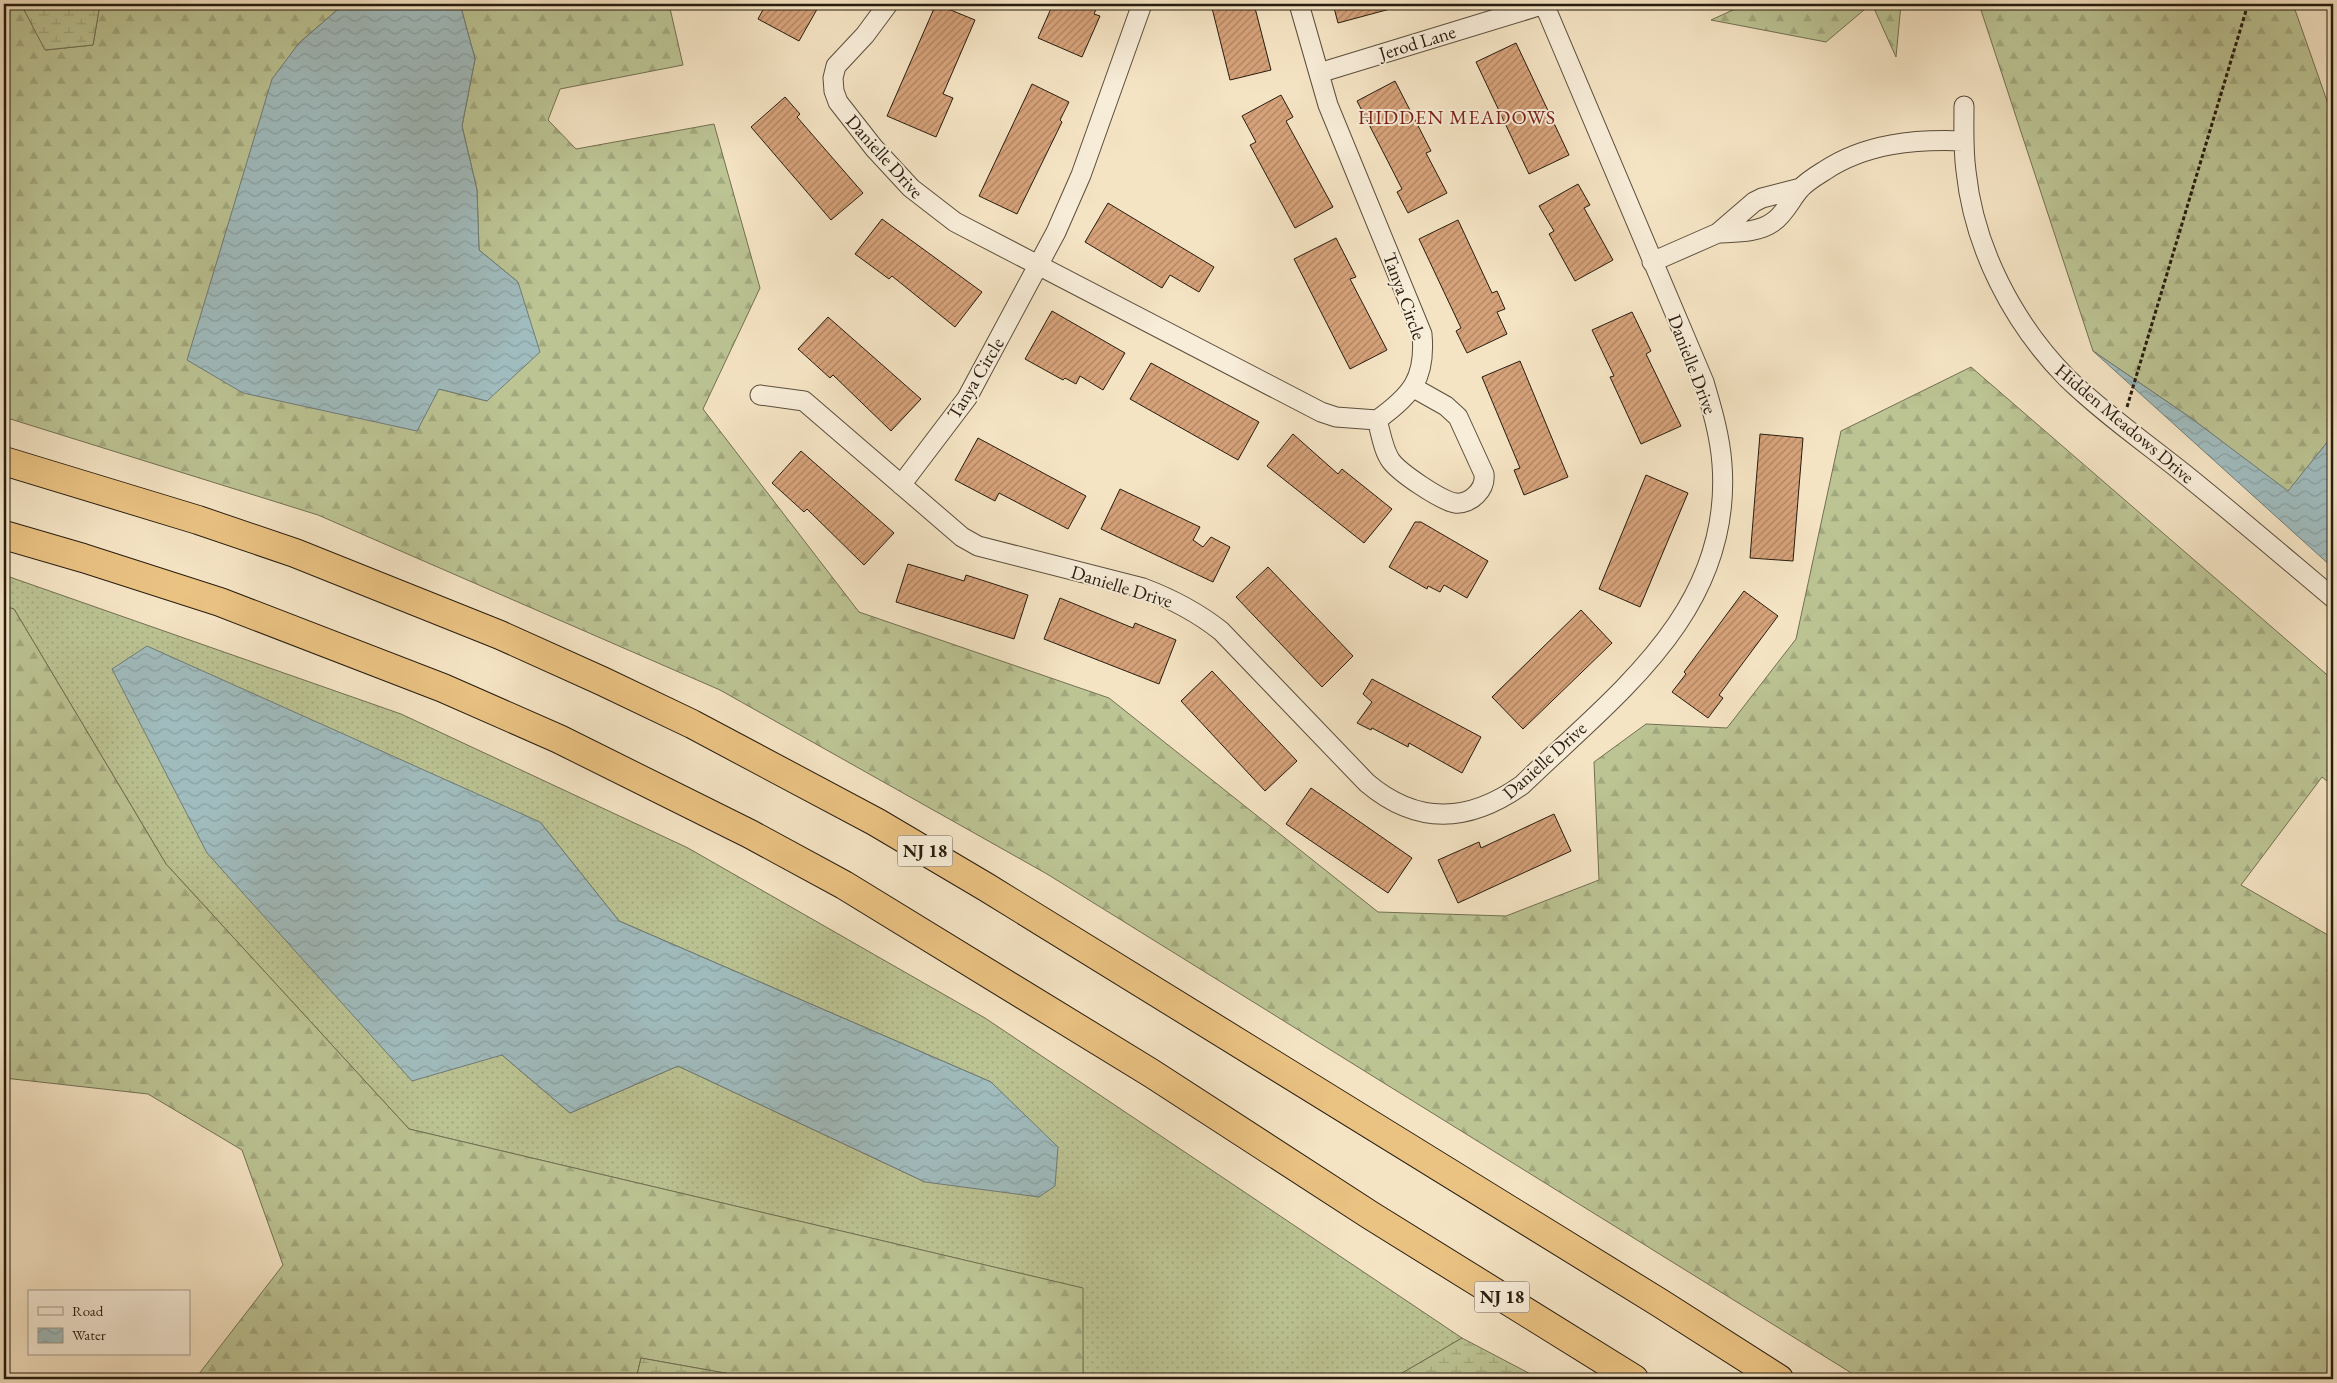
<svg xmlns="http://www.w3.org/2000/svg" width="2337" height="1383" viewBox="0 0 2337 1383" font-family="'EB Garamond',serif">
	<defs>
		<pattern id="grass-dots" width="8" height="8" patternUnits="userSpaceOnUse" patternTransform="scale(1.25)"><rect width="8" height="8" fill="#bcc494"/><path d="M2 2h.1M6 6h.1" fill="none" stroke="#a2a87e" stroke-width="1.8" stroke-linecap="round"/></pattern>
		<pattern id="forest-firs" width="22" height="20" patternUnits="userSpaceOnUse" patternTransform="scale(1.25)"><rect width="22" height="20" fill="#bcc494"/><path d="M5 1l3.5 6h-7zM16 11l3.5 6h-7z" fill="#a2a87e"/></pattern>
		<pattern id="wetland-marsh" width="20" height="14" patternUnits="userSpaceOnUse" patternTransform="scale(1.25)"><rect width="20" height="14" fill="#bcc494"/><path d="M1 5h8M5 5V1M11 12h8M15 12V8" fill="none" stroke="#a2a87e"/></pattern>
		<pattern id="water-waves" width="16" height="10" patternUnits="userSpaceOnUse" patternTransform="scale(1.25)"><rect width="16" height="10" fill="#a0bcbe"/><path d="M0 5q4-4 8 0t8 0" fill="none" stroke="#8aa1a2"/></pattern>
		<pattern id="building-hatch" width="6" height="6" patternUnits="userSpaceOnUse" patternTransform="scale(1.25)"><rect width="6" height="6" fill="#d6a27a"/><path d="M-1 1l2-2M0 6l6-6M5 7l2-2" fill="none" stroke="#ae8362"/></pattern>
	</defs>
	<rect width="100%" height="100%" fill="#f5e4c4"/>
	<filter id="stains"><feTurbulence type="fractalNoise" baseFrequency=".004" numOctaves="4"/><feColorMatrix values="0 0 0 0 .2 0 0 0 0 .09 0 0 0 0 .02 0 0 0 .5 -.17"/></filter>
	<radialGradient id="worn" r=".72"><stop offset=".6" stop-color="#630" stop-opacity="0"/><stop offset="1" stop-color="#630" stop-opacity=".3"/></radialGradient>
	<!-- grass -->
	<path fill="url(#grass-dots)" stroke="#727052" fill-rule="evenodd" d="M4,575L401,714L688,848L985,1018L1462,1338L1392,1379H1083L1082,1288L409,1129L166,864L14,609L4,606ZM540,822L619,921L991,1082L925,1182L678,1066L570,1113L502,1055Z"/>
	<!-- forest -->
	<path fill="url(#forest-firs)" stroke="#727052" d="M4,4H21L46,50L93,45L100,4H344L299,43L439,389L487,401L518,282L479,250L477,190L462,126L475,59L460,4H669L683,65L560,89L548,120L576,149L714,124L760,288L703,409L859,612L1109,698L1378,912L1506,916L1599,880L1594,762L1646,724L1727,728L1796,639L1841,431L1971,367L2333,680V786L2322,777L2241,885L2333,938V1379H1861L1047,874L720,690L318,515L4,417V241L6,239L4,228Z
		M1746,4H1871L1826,42L1711,20Z
		M1872,4H1901L1896,57Z
		M1979,4H2293L2333,118V435L2288,492L2191,418L2093,351Z
		M4,606L14,609L166,864L409,1129L1083,1288V1379H758L641,1358L636,1379H195L283,1265L242,1150L148,1094L4,1078Z"/>
	<!-- wetland -->
	<path fill="url(#wetland-marsh)" stroke="#727052" d="M21,4H100L93,45L45,50Z
		M1462,1338L1540,1379H1495L1487,1375L1481,1379H1392Z
		M641,1358L758,1379H636Z"/>
	<!-- water -->
	<path fill="url(#water-waves)" stroke="#707c78" d="M344,4H460L475,59L462,126L477,190L479,250L518,282L540,352L487,401L439,389L417,431L243,393L187,360L272,79L299,43Z
		M2093,351L2191,418L2288,491L2333,435V568Z
		M147,646L540,822L619,921L991,1082L1058,1147L1055,1186L1039,1197L925,1182L678,1066L570,1113L502,1055L412,1081L207,853L112,669Z"/>
	<!-- building -->
	<path fill="url(#building-hatch)" stroke="#271c0f" d="M766,4H820L799,41L758,19Z
		M936,4L975,20L943,94L953,98L936,137L887,116Z
		M1053,4H1098L1094,14L1100,16L1082,57L1038,38Z
		M1211,4H1254L1271,70L1230,80Z
		M1333,4H1390V9L1338,23Z
		M1516,43L1569,155L1529,174L1476,62Z
		M1395,81L1431,151L1426,153L1447,193L1408,213L1397,192L1402,189L1357,101Z
		M1032,84L1069,102L1060,120L1062,122L1017,214L979,196Z
		M1281,95L1293,117L1286,121L1333,207L1295,228L1250,145L1256,142L1242,116Z
		M785,97L800,114L797,117L863,193L831,220L751,127Z
		M1578,184L1590,205L1584,208L1613,260L1575,281L1549,234L1554,231L1539,206Z
		M1108,203L1214,267L1199,292L1170,275L1162,288L1085,242Z
		M882,219L982,292L955,327L892,276L889,279L855,254Z
		M1458,220L1492,293L1497,291L1505,309L1497,312L1507,334L1467,353L1456,331L1461,328L1419,239Z
		M1336,238L1356,277L1350,279L1387,350L1350,369L1294,259Z
		M1052,311L1125,353L1103,390L1080,376L1076,384L1065,378L1063,380L1025,359Z
		M1632,312L1651,351L1646,354L1681,426L1641,444L1610,377L1614,376L1592,330Z
		M828,317L921,399L891,431L833,375L830,378L798,349Z
		M1520,361L1568,477L1524,495L1514,470L1520,468L1482,377Z
		M1151,363L1259,422L1238,460L1130,399Z
		M1293,434L1338,474L1342,469L1392,509L1364,543L1267,466Z
		M1760,434L1803,438L1793,561L1750,558Z
		M978,438L1086,496L1068,529L999,493L995,501L955,480Z
		M801,451L894,533L864,565L807,509L804,512L772,483Z
		M1646,475L1688,493L1640,607L1599,589Z
		M1120,489L1200,527L1193,540L1203,547L1211,537L1230,547L1213,582L1101,529Z
		M1415,522H1421L1488,561L1467,598L1444,585L1440,592L1428,586L1427,589L1389,567Z
		M908,564L964,581L966,575L1028,595L1014,639L896,602Z
		M1268,567L1353,656L1322,687L1236,597Z
		M1744,591L1778,616L1719,695L1723,698L1708,718L1672,692L1686,674L1684,672Z
		M1060,598L1133,628L1135,623L1176,640L1159,684L1044,639Z
		M1581,610L1612,643L1523,729L1492,697Z
		M1212,671L1297,761L1265,791L1181,701Z
		M1372,679L1481,737L1462,773L1409,743L1408,747L1372,728L1371,730L1357,723L1372,702L1363,694Z
		M1311,788L1412,858L1388,893L1286,824Z
		M1554,814L1571,851L1458,903L1438,860L1479,842L1481,848Z"/>
	<g fill="none" stroke-linecap="round" stroke-linejoin="round">
		<!-- street casing -->
		<g stroke="#5a4e3c" stroke-width="21">
			<path id="street" d="M888,4L865,35L836,66L833,78L834,91L838,102L874,148L911,188L955,222L1321,412L1336,417L1377,420C1412,395 1426,378 1422,334L1328,105L1299,4
				M1319,73L1545,4
				M1964,106C1964,128 1963,149 1966,171C1974,248 2013,323 2067,378C2102,412 2143,441 2182,472C2233,513 2283,556 2333,598
				M1718,233C1736,232 1758,233 1773,222C1785,214 1791,199 1800,189C1806,182 1816,176 1824,171C1866,143 1916,139 1964,141
				M1652,262L1718,233L1754,202L1762,198L1801,188
				M760,395L804,401L962,537L978,546L1143,588C1172,599 1197,612 1221,631L1367,783C1418,826 1470,822 1522,785C1616,694 1733,611 1722,464C1720,436 1712,409 1704,382L1544,4
				M1377,420C1381,433 1383,450 1391,461C1400,473 1440,500 1455,503C1463,504 1471,500 1476,495C1482,489 1485,482 1484,474L1458,417L1446,406L1414,388
				M901,485L967,398L1056,232L1081,175L1142,4"/>
		</g>
		<!-- highway casing -->
		<g stroke="#271c0f" stroke-width="30">
			<path id="highway" d="M4,461L198,520L295,553L500,635L602,681L692,724L876,822L986,887L1660,1303L1779,1379
				M4,535L83,558L220,602L443,688L559,739L750,834L844,885L1151,1073L1370,1215L1634,1379"/>
		</g>
		<!-- path -->
		<path stroke="#271c0f" stroke-width="3" stroke-dasharray="4 2.5" stroke-linecap="butt" d="M2127,407L2248,4"/>
		<!-- street -->
		<use href="#street" stroke="#f8edd9" stroke-width="19"/>
		<!-- highway -->
		<use href="#highway" stroke="#eac282" stroke-width="28"/>
	</g>
	<g text-anchor="middle" stroke-width="4" stroke-linejoin="round" paint-order="stroke">
		<!-- shield labels -->
		<g fill="#f8edd9" stroke="#665b4c" stroke-width="1">
			<rect x="897.5" y="835.5" width="55" height="31" rx="4"/>
			<rect x="1474.5" y="1281.5" width="55" height="31" rx="4"/>
		</g>
		<g font-size="18" font-weight="bold" fill="#271c0f">
			<text x="925" y="857">NJ 18</text>
			<text x="1502" y="1303">NJ 18</text>
		</g>
		<!-- street labels -->
		<g font-size="19" fill="#271c0f" stroke="#f8edd9">
			<text transform="translate(1417 42) rotate(-17)" y="7">Jerod Lane</text>
			<text transform="translate(885 156) rotate(48)" y="7">Danielle Drive</text>
			<text transform="translate(1405 296) rotate(70)" y="7">Tanya Circle</text>
			<text transform="translate(1693 364) rotate(69)" y="7">Danielle Drive</text>
			<text transform="translate(975 378) rotate(-59)" y="7">Tanya Circle</text>
			<text transform="translate(2125 423) rotate(40)" y="7">Hidden Meadows Drive</text>
			<text transform="translate(1122 586) rotate(17)" y="7">Danielle Drive</text>
			<text transform="translate(1544 760) rotate(-42)" y="7">Danielle Drive</text>
		</g>
		<!-- neighbourhood labels -->
		<g font-size="20" letter-spacing="1" fill="#7a1f14" stroke="#f8edd9">
			<text x="1457" y="124">HIDDEN MEADOWS</text>
		</g>
	</g>
	<!-- margin -->
	<rect width="2337" height="1383" fill="none" stroke="#f5e4c4" stroke-width="20"/>
	<rect x="5" y="5" width="2327" height="1373" fill="none" stroke="#271c0f" stroke-width="2.5"/>
	<rect x="10" y="10" width="2317" height="1363" fill="none" stroke="#271c0f"/>
	<!-- legend -->
	<rect x="28" y="1290" width="162" height="65" fill="#f8edd9" stroke="#a49988"/>
	<rect x="38" y="1307" width="25" height="8" fill="#f8edd9" stroke="#a49988"/>
	<text x="72" y="1316" font-size="15" fill="#271c0f">Road</text>
	<rect x="38" y="1328" width="25" height="15" fill="url(#water-waves)" stroke="#a49988"/>
	<text x="72" y="1340" font-size="15" fill="#271c0f">Water</text>
	<rect width="100%" height="100%" filter="url(#stains)"/>
	<rect width="100%" height="100%" fill="url(#worn)"/>
</svg>
